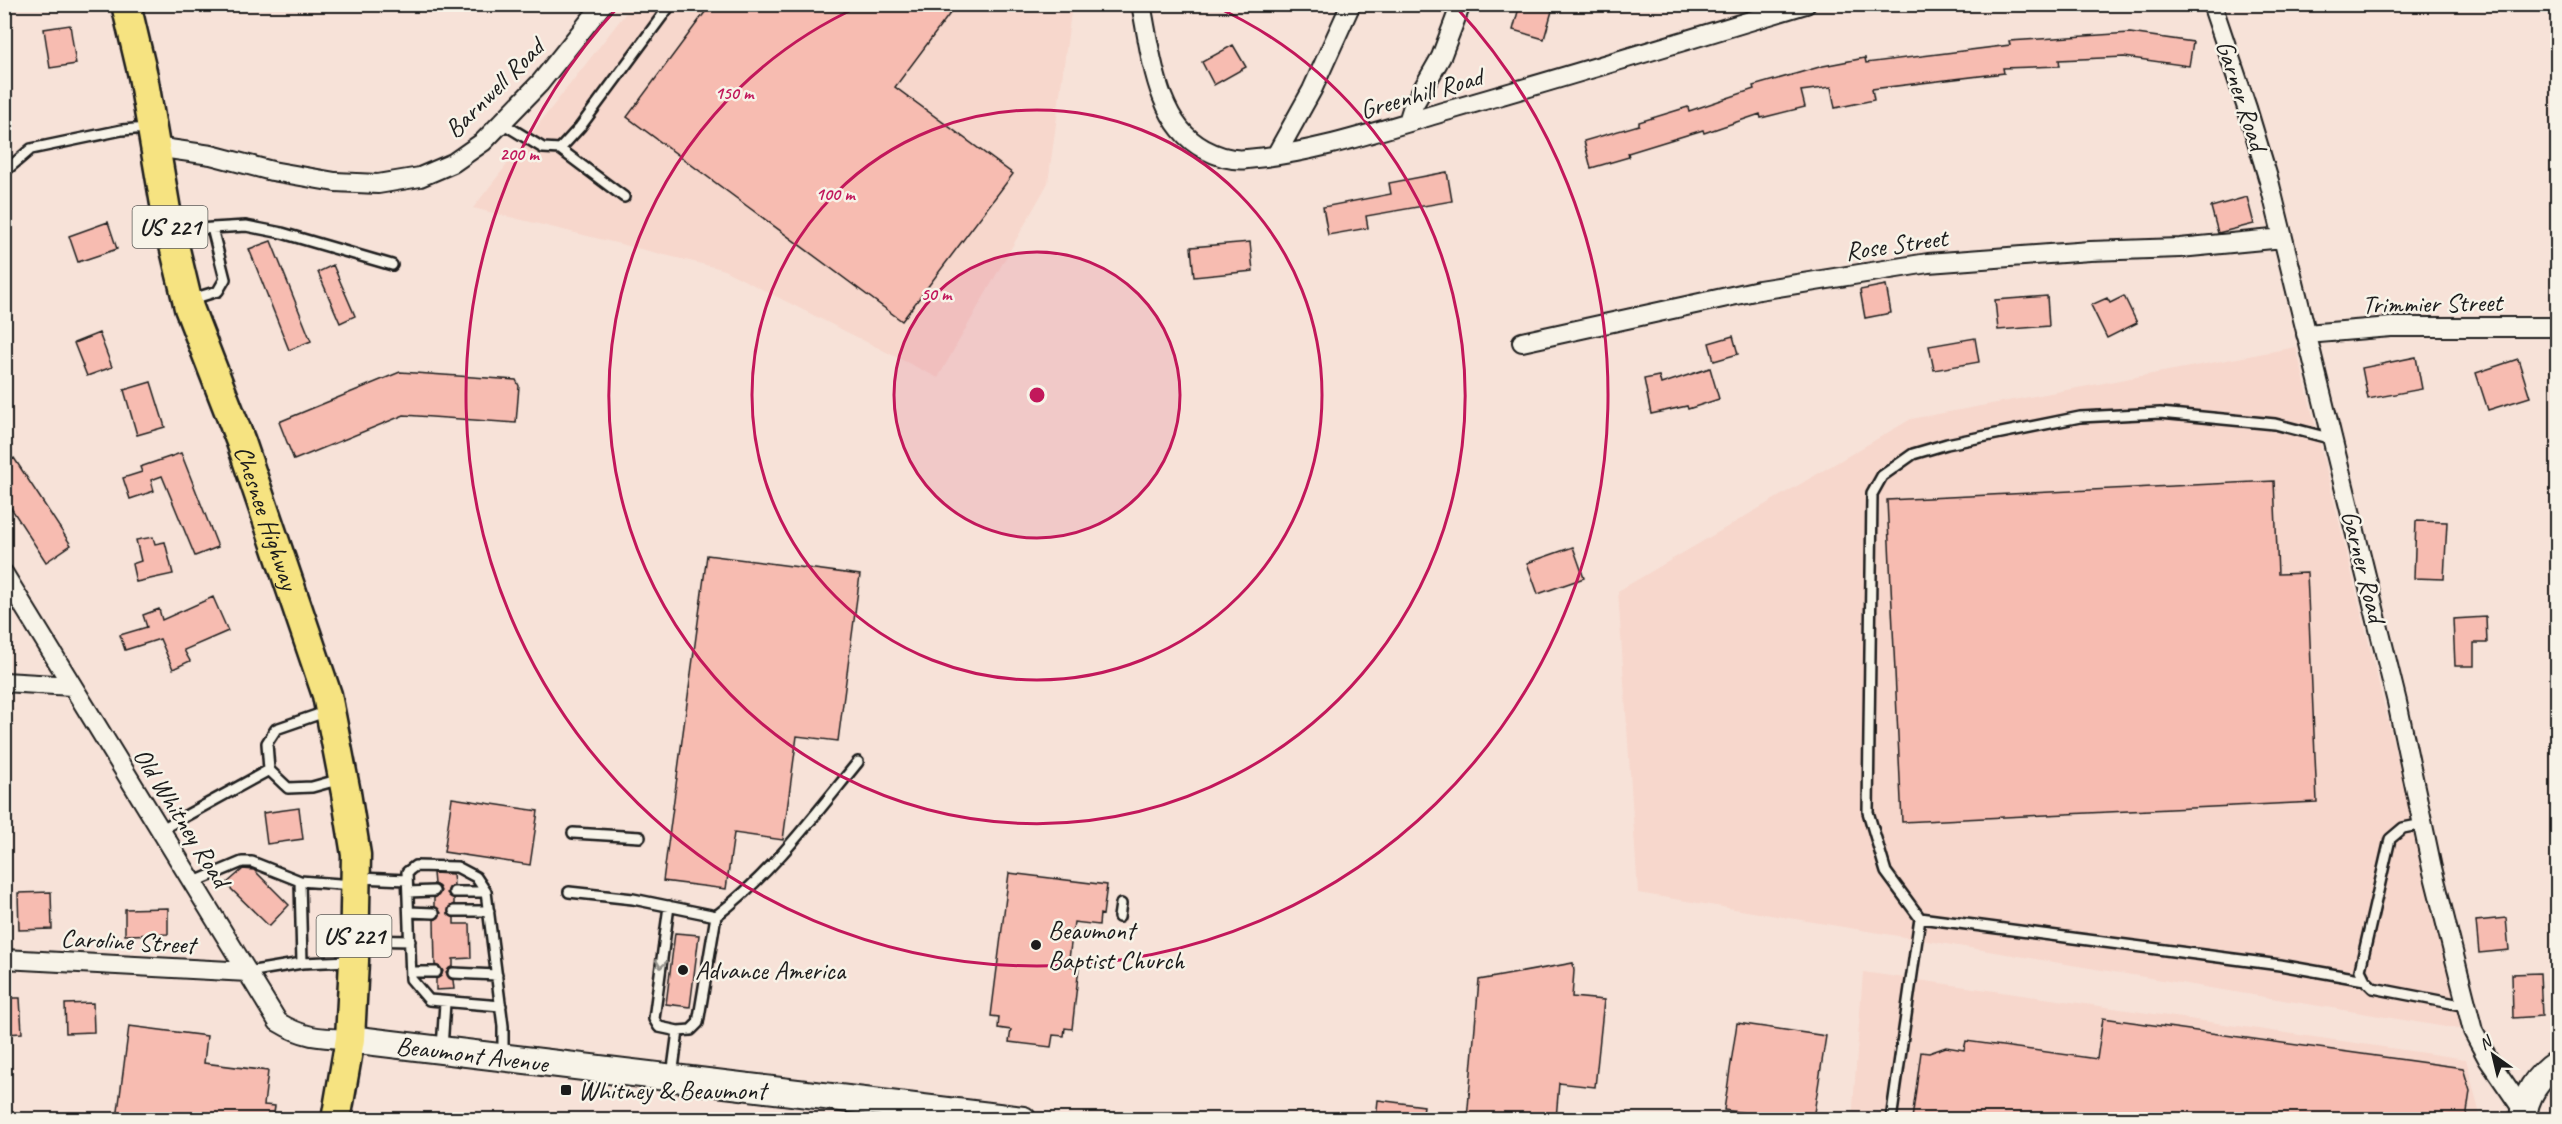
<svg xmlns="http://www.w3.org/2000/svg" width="2562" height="1124" viewBox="0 0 2562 1124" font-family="Caveat,sans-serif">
	<rect width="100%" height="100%" fill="#f7e2d8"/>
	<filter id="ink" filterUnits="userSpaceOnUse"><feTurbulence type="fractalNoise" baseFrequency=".0167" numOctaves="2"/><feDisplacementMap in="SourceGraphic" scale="12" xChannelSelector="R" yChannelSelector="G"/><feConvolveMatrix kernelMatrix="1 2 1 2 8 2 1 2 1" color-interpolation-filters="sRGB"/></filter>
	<g filter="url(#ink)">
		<!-- built -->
		<path fill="#f7d7cc" d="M632,5H1072L1048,183L938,378L722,269L473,208Z
			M2296,347L2464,1030L1638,893L1618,591L1911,419Z
			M1863,972L2466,1059L2481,1119L1852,1120Z"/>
		<!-- building -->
		<path fill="#f7bcb1" stroke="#1c1c1c" stroke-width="1.5" d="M711,4H957L895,87L1013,174L902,321L627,117Z
			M1520,4H1554L1544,39L1513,30Z
			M70,25L76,64L50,68L44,29Z
			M2130,33L2193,42L2189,66L2124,57L2059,60L2060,66L2003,68L2004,73L1872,89L1874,100L1835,108L1831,87L1801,91L1805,107L1761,118L1760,114L1704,133L1703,130L1628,153L1629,157L1591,168L1584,141L1639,125V122L1688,107L1689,111L1754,89L1753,86L1823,66L1865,58L1866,63L2010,45L2009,41Z
			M1233,45L1246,67L1214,85L1202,62Z
			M1447,172L1452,201L1366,216L1368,228L1328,235L1323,207L1391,194L1389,183Z
			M2247,197L2254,224L2218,233L2211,207Z
			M108,222L117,249L78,262L69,236Z
			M271,241L311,341L289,350L249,249Z
			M1250,242L1253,271L1194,277L1191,247Z
			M333,265L355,316L340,323L318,272Z
			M1886,285L1891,313L1865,318L1860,290Z
			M2047,296L2049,326L1998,330L1995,300Z
			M2124,296L2137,323L2107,338L2091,305L2107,298L2110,303Z
			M99,333L112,367L87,376L74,343Z
			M1733,336L1738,354L1714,361L1709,343Z
			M1975,338L1979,362L1934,370L1929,346Z
			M2416,357L2422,389L2368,399L2362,368Z
			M2518,359L2530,397L2488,410L2476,373Z
			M1710,368L1719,399L1688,409L1687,406L1651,414L1644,379L1659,376L1661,384Z
			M400,372L516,380L519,386L516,423L404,415L294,460L279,422Z
			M151,382L165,427L137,435L124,390Z
			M181,453L218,547L195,556L162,476L151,480L154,491L130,499L123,478L142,472L140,467Z
			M14,458L71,545L46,562L4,497V464Z
			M2274,481L2278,574L2307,573L2317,802L1902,822L1887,500Z
			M2416,521L2447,522L2444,579L2414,578Z
			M153,537L155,544L165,542L173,574L136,582L132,564L141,561L136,540Z
			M1573,547L1584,578L1538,594L1527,563Z
			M707,555L860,575L838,741L797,736L783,840L734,833L726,889L663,881Z
			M213,597L228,631L184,650L190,661L173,669L160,639L125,650L120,635L147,627L143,615L159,609L162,620Z
			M2486,617L2487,643H2474V666H2455L2453,619Z
			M452,798L538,811L530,865L444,852Z
			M299,808L303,839L267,844L263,813Z
			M243,869L254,870L289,905L269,926L226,884Z
			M433,873L453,874L454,885L449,888L447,893L454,899V904L449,907L448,914L454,918V924H470L471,958L453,959V966L446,972L449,978L453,980L454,989L436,990V979L441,976L443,971L440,967L435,965L434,920L439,917L441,913L434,906V898L438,896L441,891L439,887L434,884Z
			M1009,873L1107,885L1103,915L1100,914L1099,925L1074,922L1068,966L1079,967L1072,1029L1065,1028L1064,1036L1053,1035L1051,1047L1009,1042L1011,1030L998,1028L999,1017L991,1016Z
			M51,892L52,929L19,930L18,893Z
			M168,908V934L125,935V909Z
			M2506,918L2509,950L2479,953L2476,921Z
			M675,933L699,935L690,1007L666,1004Z
			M1573,963L1574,971L1572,997L1604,1000L1595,1087L1559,1083L1556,1119H1467L1479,980Z
			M2540,973L2542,1016L2513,1018L2512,974Z
			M4,998H20L22,1033L4,1034Z
			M93,1003L94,1032L66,1033L65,1004Z
			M2103,1018L2463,1068L2470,1091L2466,1119H1912L1921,1052L1929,1053L1946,1047L1964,1050L1966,1041L2097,1059Z
			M1737,1023L1826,1036L1813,1119H1790L1724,1110Z
			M129,1026L207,1036L204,1063L268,1071L264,1105L275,1106L273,1119H117Z
			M1378,1100L1424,1106L1422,1119H1376Z"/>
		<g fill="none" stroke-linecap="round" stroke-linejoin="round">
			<!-- lane casing -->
			<g stroke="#1c1c1c" stroke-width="14">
				<path id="lane" d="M502,123L543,148L560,149L580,127L671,4
					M560,149L624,197
					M4,172L31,149L122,130L147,128
					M212,228L246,226L282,233L392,265
					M173,231L212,228L225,279L218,291L189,300
					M328,711L276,729L267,743L269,770L288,788L312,787L341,779
					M2423,824L2403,828L2390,839L2360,970L2365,980L2373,988L2466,1006
					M160,830L269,770
					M573,833L640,837
					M359,878L407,880
					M192,883L242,862H252L300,881
					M408,892L434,891
					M454,892H486
					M569,892L633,899L716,916
					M669,906L654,1019L659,1027L678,1031L691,1030L698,1023L716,916C771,874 814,816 858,762
					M454,911H489
					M409,912L434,913
					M1119,917L1121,904
					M1920,918L1886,872L1868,812L1872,494L1882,476L1913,454L1947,444L2080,417L2160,413L2275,424L2333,439
					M358,940L410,941
					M350,961L302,963L300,881L353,885
					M248,972L302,963
					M411,972H436
					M453,973L497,975
					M501,1006L429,1000L411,979L407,872L415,866L457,867L476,877L486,892L503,1026V1055
					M442,1048L445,1003
					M672,1076L678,1031
					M1891,1120L1920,918L2280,965L2365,980"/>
			</g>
			<!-- street casing -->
			<g stroke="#1c1c1c" stroke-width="22">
				<path id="street" d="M1141,4C1151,52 1156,124 1204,149C1217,156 1232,161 1247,159C1317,153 1383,129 1450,110C1569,76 1687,40 1806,4
					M2212,4L2247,108L2269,181L2397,702L2432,868L2473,1031L2488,1059L2523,1110
					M1408,122L1413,106L1441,57L1461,4
					M155,147L211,155L272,171L335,182L378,184L420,177L453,163L483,142L540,83L603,4
					M1276,155L1312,90L1351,4
					M2306,334L2391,327H2558
					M1522,342L1759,290L1928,263L2090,251L2180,248L2283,238
					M4,574L278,1022C304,1038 320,1038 350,1039
					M4,682L72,686
					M4,959L248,972"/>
			</g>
			<!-- secondary casing -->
			<g stroke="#1c1c1c" stroke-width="30">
				<path id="secondary" d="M350,1039L1023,1120
					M2523,1120C2524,1096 2538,1076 2558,1063"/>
			</g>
			<!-- primary casing -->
			<g stroke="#1c1c1c" stroke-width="33">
				<g id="primary">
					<path id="s1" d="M126,4L143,76L167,216L189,308L241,442L327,695L346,793L356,855L354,961L350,1039L336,1120"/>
				</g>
			</g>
			<!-- lane -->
			<use href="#lane" stroke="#f7f3e8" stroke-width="9"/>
			<!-- street -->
			<use href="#street" stroke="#f7f3e8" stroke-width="18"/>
			<!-- secondary -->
			<use href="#secondary" stroke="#f7f3e8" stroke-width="26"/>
			<!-- primary -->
			<use href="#primary" stroke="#f6e381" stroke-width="28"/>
		</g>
		<!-- one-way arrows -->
		<defs><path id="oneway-chevron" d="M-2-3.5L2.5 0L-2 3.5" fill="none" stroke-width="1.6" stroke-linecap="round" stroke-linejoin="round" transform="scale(1.5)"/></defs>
		<use stroke="#94928c" href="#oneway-chevron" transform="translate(661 964) rotate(98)"/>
	</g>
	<!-- distance rings -->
	<circle cx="1037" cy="395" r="143" fill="#c2185b" fill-opacity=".12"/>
	<g fill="none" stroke="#c2185b" stroke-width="3">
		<circle cx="1037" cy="395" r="143"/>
		<circle cx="1037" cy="395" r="285"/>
		<path d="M1214 6A428 428 0 1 1 860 6"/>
		<path d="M1455 6A571 571 0 1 1 619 6"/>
	</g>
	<!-- markers -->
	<g fill="#1c1c1c" stroke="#f7f3e8" stroke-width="2">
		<circle cx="1036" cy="945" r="6"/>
		<circle cx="683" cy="970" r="6"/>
		<rect x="560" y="1084" width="12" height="12" rx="3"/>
	</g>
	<g text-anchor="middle" stroke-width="5" stroke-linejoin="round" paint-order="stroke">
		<!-- shield labels -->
		<g fill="#f7f3e8" stroke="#5e5c59" stroke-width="1.5">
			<rect x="132.5" y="206" width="75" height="42" rx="4.5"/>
			<rect x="316.5" y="915" width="75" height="42" rx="4.5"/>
		</g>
		<g font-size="24" font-weight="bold" fill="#1c1c1c">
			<text x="170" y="235">US 221</text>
			<text x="354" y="944">US 221</text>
		</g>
		<!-- street labels -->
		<g font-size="26" fill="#1c1c1c" stroke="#f7f3e8">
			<text transform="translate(494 88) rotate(-45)" y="9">Barnwell Road</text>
			<text transform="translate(1421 93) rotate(-16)" y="9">Greenhill Road</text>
			<text transform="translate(2242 95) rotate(72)" y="9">Garner Road</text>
			<text transform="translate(1896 244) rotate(-8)" y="9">Rose Street</text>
			<text transform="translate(2432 303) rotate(-1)" y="9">Trimmier Street</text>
			<text dy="9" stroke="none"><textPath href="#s1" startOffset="534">Chesnee Highway</textPath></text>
			<text transform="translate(2364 566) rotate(76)" y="9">Garner Road</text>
			<text transform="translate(182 817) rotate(58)" y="9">Old Whitney Road</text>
			<text transform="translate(128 941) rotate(3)" y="9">Caroline Street</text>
			<text transform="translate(472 1054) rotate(7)" y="9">Beaumont Avenue</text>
		</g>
		<!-- poi labels -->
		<g font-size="26" fill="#1c1c1c" stroke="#f7f3e8" text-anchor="start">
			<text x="1048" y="939">Beaumont<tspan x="1048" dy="30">Baptist Church</tspan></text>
			<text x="695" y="979">Advance America</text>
			<text x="578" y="1099">Whitney &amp; Beaumont</text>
		</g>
	</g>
	<circle cx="1037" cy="395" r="9" fill="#c2185b" stroke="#f7f3e8" stroke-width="3"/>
	<g font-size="18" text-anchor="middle" font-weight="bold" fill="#c2185b" stroke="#f7f3e8" stroke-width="5" stroke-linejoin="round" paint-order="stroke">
		<text x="734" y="99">150 m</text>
		<text x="519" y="160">200 m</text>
		<text x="835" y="200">100 m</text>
		<text x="936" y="300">50 m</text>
	</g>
	<!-- margin -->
	<rect width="2562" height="1124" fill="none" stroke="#f7f3e8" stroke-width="24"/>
	<rect x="12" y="12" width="2538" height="1100" fill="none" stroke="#1c1c1c" stroke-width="2" filter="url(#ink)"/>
	<!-- north arrow -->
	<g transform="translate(2493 1055) rotate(326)" stroke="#f7f3e8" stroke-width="4.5" paint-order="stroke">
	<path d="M0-4.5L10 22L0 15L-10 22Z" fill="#1c1c1c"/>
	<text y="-9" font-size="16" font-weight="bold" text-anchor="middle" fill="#1c1c1c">N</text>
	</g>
</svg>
